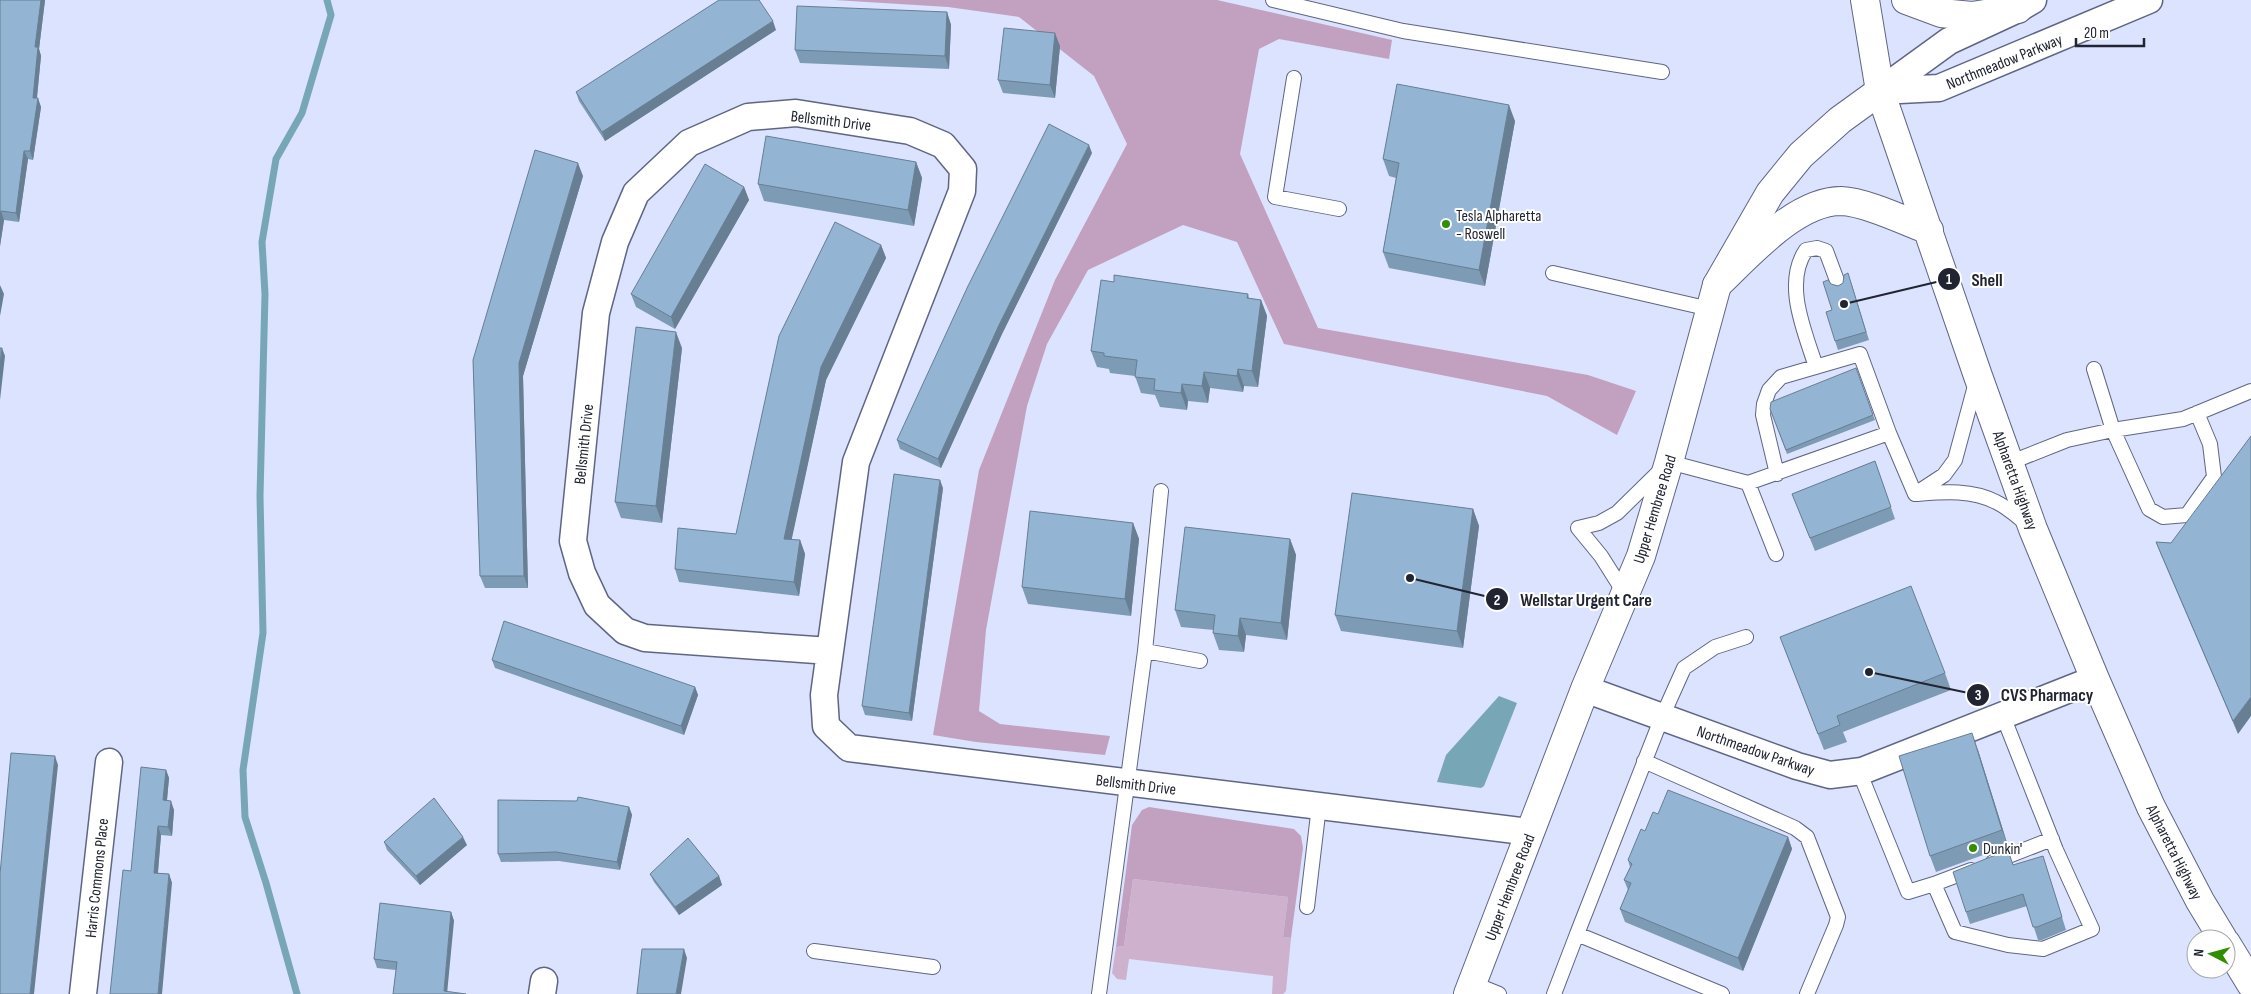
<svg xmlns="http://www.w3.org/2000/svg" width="2251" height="994" viewBox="0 0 2251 994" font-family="'Sofia Sans Condensed',sans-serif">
	<rect width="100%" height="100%" fill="#dbe3ff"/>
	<!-- green -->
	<path fill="#ceb2cd" d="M1133,879L1288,897L1283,937L1291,938L1286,991L1283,994H1272L1273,976L1129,959L1126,980L1117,979L1112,973L1116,947L1124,946Z"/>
	<!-- forest -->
	<path fill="#c2a1c0" d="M834,0H1217L1392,40L1389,59L1279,39L1259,49L1240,154L1318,328L1588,375L1636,391L1617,435L1547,396L1284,344L1237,242L1183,225L1088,270L1047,344L1027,406L986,630L979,711L1000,724L1110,736L1105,755L976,742L933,735L979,470L1055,280L1127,144L1094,76L1019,17L948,7Z
		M1149,807L1294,829L1301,836L1303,848L1291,938L1283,937L1288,897L1133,879L1124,946L1116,947L1132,825L1142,810Z"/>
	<!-- water -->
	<path fill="#77a7b7" d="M1499,696L1517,703L1484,786L1481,788L1437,782L1446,755Z"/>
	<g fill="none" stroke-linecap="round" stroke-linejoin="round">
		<!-- stream -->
		<path stroke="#77a7b7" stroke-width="7" d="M297,994L266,883L245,817L243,770L263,633L260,496L265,294L262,242L276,159L302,113L331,15L327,0"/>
		<!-- service casing -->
		<g stroke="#5f6684" stroke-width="16">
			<path id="service" d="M1273,0L1403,31L1662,72
				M1294,78L1275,197L1339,209
				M1553,273L1710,309
				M1816,367C1805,332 1783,284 1806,250L1817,248L1826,251L1839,286
				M2094,369L2113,430L2149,509L2163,517L2187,515L2214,477L2210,444L2197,413
				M2009,463L2067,440L2113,430L2183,419L2251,391
				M1777,474L1763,415L1764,404L1769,390L1781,377L1860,354L1889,433
				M1748,483L1776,554
				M1915,494L1944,475L1955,460L1976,382
				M1916,494C1942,492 1971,489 1996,502C2007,507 2018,517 2028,525
				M1625,594L1601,556L1578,528L1599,523L1617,513L1669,462L1748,483L1889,433L1915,494
				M1145,651L1200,661
				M1644,761L1795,828L1807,837L1838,917L1836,925L1807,994
				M1859,771L1908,892L1934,884L1955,932L2008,945L2043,949L2092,929L2056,850L2003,716
				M1993,862L2052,839
				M1934,884L1971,870
				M1307,907L1319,806
				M814,951L933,967
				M1472,983L1499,994
				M1099,994L1145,651L1161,491
				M1554,994L1577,934
				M1722,994L1577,934L1662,717L1684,668L1715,647L1746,637"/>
		</g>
		<!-- minor casing -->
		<g stroke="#5f6684" stroke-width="29">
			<path id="minor" d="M1880,91L1939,88L2149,0
				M1880,91L1949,41L2018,9L2033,0
				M830,651L645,638L625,631L597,605L582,573L573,541L596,313L615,242L636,193L689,143L748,117L796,113L910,131L943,145L963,169L962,191L856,462L824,695L826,726L849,748L1530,832
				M1585,689L1797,766L1830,775L1862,771L2095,679
				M83,994L109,762
				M542,994L544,981"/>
		</g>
		<!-- tertiary casing -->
		<g stroke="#5f6684" stroke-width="30">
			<path id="tertiary" d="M1468,994L1585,689L1641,556L1669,462L1717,285L1770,193L1801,155L1840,120L1880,91"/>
		</g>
		<!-- trunk casing -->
		<g stroke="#5f6684" stroke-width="30">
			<path id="trunk" d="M1865,0L1880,91L1978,376L2033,529L2095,679L2151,807L2200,901L2223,939
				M1906,0L1941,13L1972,16L2018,9
				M1717,285C1748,256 1795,201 1841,201C1866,202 1905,221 1929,230
				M2226,943L2251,984"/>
		</g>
		<!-- service -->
		<use href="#service" stroke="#fff" stroke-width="14"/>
		<!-- minor -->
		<use href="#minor" stroke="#fff" stroke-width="26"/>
		<!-- tertiary -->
		<use href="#tertiary" stroke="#fff" stroke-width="28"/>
		<!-- trunk -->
		<use href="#trunk" stroke="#fff" stroke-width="28"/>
	</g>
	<!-- wall -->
	<path fill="#7e9bb5" d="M0,0H45L39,49L41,56L37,98L41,107L33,160L28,159L19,222L4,220L0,246Z
		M947,12L951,25L949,69L800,63L795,50Z
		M776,30L605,141L579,101L576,92Z
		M1060,46L1055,98L1003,93L998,80Z
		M1515,121L1485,286L1389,268L1383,252L1396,178L1389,176L1383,159Z
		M1092,153L1002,334L941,468L900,449L897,440Z
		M916,162L922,178L914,226L764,201L758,184Z
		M583,176L523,376L528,588H485L480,576L473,360Z
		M744,187L749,200L675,329L636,307L631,294Z
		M881,245L886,258L826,380L791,540H800L805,554L799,596L679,582L675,569L736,534Z
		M1114,282L1248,294L1249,298L1261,300L1267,316L1258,387L1244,386L1243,392L1210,388L1208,403L1188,401L1187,410L1160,407L1155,395L1141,393L1135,376L1110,373L1109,369L1097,367L1091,351Z
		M1851,282L1869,340L1838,350L1835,341L1832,310L1831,284L1838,286Z
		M682,348L662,523L621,518L615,502Z
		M1770,409L1873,415L1875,420L1787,454Z
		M1875,461L1895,519L1815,551L1792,494Z
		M943,488L912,721L865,715L862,706Z
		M1473,509L1479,526L1463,648L1341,631L1335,615Z
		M1133,523L1139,539L1131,616L1028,604L1022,587Z
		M1290,539L1296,555L1287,640L1246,635L1244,652L1219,650L1213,633L1214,630L1181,627L1175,610Z
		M2156,542L2171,543L2238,734L2161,555Z
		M1780,637L1945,673L1951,690L1843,732L1847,742L1824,750Z
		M492,660L695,687L698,695L684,735L495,668Z
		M1978,750L2008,846L1936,872L1930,856Z
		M166,770L169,778L167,801L174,810L172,836L161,835L158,873L169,874L172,883L131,871Z
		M629,807L632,815L620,870L559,861L501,862L498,854Z
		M1658,814L1788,837L1792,849L1743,971L1625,922L1620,909L1628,890L1624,880L1630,867L1628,860L1645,831Z
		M384,842L467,845L420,885L387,850Z
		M2043,856L2066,930L2042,940H2038L2027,906L1970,924L1966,912L2014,865Z
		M650,874L719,876L722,885L679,915L654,882Z
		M451,912L454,921L393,994L396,970L377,968L374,959Z"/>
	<!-- shaded-wall -->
	<path fill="#677e93" d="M41,0H45L39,49L41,56L36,106L33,98L35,47Z
		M947,12L951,25L949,69L945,56Z
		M773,21L776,30L605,141L602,132Z
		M1055,33L1060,46L1055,98L1050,85Z
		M38,98L41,107L33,160L30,151Z
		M1509,105L1515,121L1485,286L1479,270Z
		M1089,145L1092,153L1002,334L941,468L938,459L999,325Z
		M24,151L28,159L19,222L16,213Z
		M916,162L922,178L914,226L908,210Z
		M578,163L583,176L523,376L528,588L524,576L519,363Z
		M744,187L749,200L675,329L671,317Z
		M1,211L4,220L0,246V216Z
		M881,245L886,258L826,380L789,552L784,539L821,367Z
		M0,285L4,294L0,316Z
		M1261,300L1267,316L1258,387L1252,371Z
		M676,332L682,348L662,523L656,506Z
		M2,348L5,356L0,400V366Z
		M1238,369L1244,386L1243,392L1237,376Z
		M1204,372L1210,388L1208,403L1202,386Z
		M1182,384L1188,401L1187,410L1181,393Z
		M940,480L943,488L912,721L909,713Z
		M1473,509L1479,526L1463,648L1457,631Z
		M1133,523L1139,539L1131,616L1125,599Z
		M1290,539L1296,555L1287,640L1281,623Z
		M800,540L805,554L799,596L794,582Z
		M1240,618L1246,635L1244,652L1238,636Z
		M695,687L698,695L684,735L681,726Z
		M2251,697V716L2238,734L2233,721Z
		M1972,733L1978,750L2008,846L2002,830Z
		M55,756L58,765L34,994H30Z
		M166,770L169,778L166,809L163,800Z
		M171,801L174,810L172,836L168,827Z
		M629,807L632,815L620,870L617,862Z
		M158,826L161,835L157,882L154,873Z
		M463,837L467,845L420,885L416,876Z
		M1788,837L1792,849L1743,971L1738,958Z
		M169,874L172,883L162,994H158Z
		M719,876L722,885L679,915L675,907Z
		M451,912L454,921L447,994L444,991Z
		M684,949L687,958L681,994H676Z"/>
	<!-- building -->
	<path fill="#93b4d2" stroke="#677e93" d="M0,0H41L35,47H38L33,98H38L30,151H24L16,213L1,211L0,216Z
		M719,0H759L773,21L602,132L576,92Z
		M797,6L947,12L945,56L795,50Z
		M1004,28L1055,33L1050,85L998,80Z
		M1397,84L1509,105L1479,270L1383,252L1399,163L1383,159Z
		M1049,124L1089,145L999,325L938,459L897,440L968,286Z
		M766,136L916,162L908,210L758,184Z
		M535,150L578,163L519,363L524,576H480L473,360Z
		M705,164L744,187L671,317L631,294Z
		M835,222L881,245L821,367L784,539L800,540L794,582L675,569L678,528L736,534L779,336Z
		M1848,273L1866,332L1835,341L1826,312L1832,310L1823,282L1828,280L1831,284L1838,286L1843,283L1844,275Z
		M1114,275L1248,294L1247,298L1261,300L1252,371L1238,369L1237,376L1204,372L1202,386L1182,384L1181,393L1154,390L1155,379L1135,377L1137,360L1104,356V353L1091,351L1101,280L1114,282Z
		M636,327L676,332L656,506L615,502Z
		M0,348H2L0,366Z
		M1856,368L1873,415L1786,450L1770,409L1771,402Z
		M2251,436V697L2233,721L2156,542L2171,543Z
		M1875,461L1891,507L1810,538L1792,494Z
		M894,474L940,480L909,713L862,706Z
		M1352,493L1473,509L1457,631L1335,615Z
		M1030,511L1133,523L1125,599L1022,587Z
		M1185,527L1290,539L1281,623L1240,618L1238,636L1213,633L1215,615L1175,610Z
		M1911,586L1945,673L1837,716L1840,725L1818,734L1780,637Z
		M504,621L695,687L681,726L492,660Z
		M1972,733L2002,830L1930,856L1899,756Z
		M11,753L55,756L30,994H0V874Z
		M141,767L166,770L163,800L171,801L168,827L158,826L154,873L169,874L158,994H110L123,870L131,871Z
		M1668,790L1788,837L1738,958L1620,909L1631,883L1624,880L1632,864L1628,860L1641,829L1645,831L1653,812L1658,814Z
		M578,797L629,807L617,862L556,852L498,854V800L577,801Z
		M434,798L463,837L416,876L384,842Z
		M688,838L719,876L675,907L650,874Z
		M2008,850L2013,865L2043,856L2062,917L2037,927H2033L2023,894L1966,912L1953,872Z
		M380,903L451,912L444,991L466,994H393L397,962L374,959Z
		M642,949H684L676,994H637Z"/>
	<!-- markers -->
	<g fill="#318e00" stroke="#fff" stroke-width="2">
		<circle cx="1446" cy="224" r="5"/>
		<circle cx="1973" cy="848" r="5"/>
	</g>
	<g text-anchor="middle" stroke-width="4" stroke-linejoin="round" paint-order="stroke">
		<!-- street labels -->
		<g font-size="16" fill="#212431" stroke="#fff">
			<text transform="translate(2004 61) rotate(-22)" y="6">Northmeadow Parkway</text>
			<text transform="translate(831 120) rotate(7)" y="6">Bellsmith Drive</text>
			<text transform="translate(583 444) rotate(-84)" y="6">Bellsmith Drive</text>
			<text transform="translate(2016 480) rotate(70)" y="6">Alpharetta Highway</text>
			<text transform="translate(1654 509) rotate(-73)" y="6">Upper Hembree Road</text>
			<text transform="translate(1756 750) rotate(19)" y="6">Northmeadow Parkway</text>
			<text transform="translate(1136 784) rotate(7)" y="6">Bellsmith Drive</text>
			<text transform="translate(2175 852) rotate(63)" y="6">Alpharetta Highway</text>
			<text transform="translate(96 878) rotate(-84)" y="6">Harris Commons Place</text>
			<text transform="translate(1509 887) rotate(-69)" y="6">Upper Hembree Road</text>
		</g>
		<!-- poi labels -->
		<g font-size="16" fill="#212431" stroke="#fff" text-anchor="start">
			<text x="1456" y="221">Tesla Alpharetta<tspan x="1456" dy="18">- Roswell</tspan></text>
			<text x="1983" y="854">Dunkin'</text>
		</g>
	</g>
	<!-- callouts -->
	<path fill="none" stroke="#212431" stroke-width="2" d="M1844 304L1949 279M1410 578L1497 599M1869 672L1978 695"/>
	<g fill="#212431" stroke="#fff" stroke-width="2">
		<circle cx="1844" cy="304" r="5"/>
		<circle cx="1410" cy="578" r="5"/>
		<circle cx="1869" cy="672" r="5"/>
		<circle cx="1949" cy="279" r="12"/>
		<circle cx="1497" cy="599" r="12"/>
		<circle cx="1978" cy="695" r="12"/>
	</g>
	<g font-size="15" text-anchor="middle" font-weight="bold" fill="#fff">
		<text x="1949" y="284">1</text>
		<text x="1497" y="605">2</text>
		<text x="1978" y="700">3</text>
	</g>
	<g font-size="18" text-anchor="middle" font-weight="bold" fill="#212431" stroke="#fff" stroke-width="4" stroke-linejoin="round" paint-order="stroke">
		<text x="1987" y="286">Shell</text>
		<text x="1586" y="606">Wellstar Urgent Care</text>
		<text x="2047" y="701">CVS Pharmacy</text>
	</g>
	<!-- north arrow -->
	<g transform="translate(2211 954) rotate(276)"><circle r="24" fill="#ffffff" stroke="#a6a7ad"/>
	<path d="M0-4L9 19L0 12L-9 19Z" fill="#318e00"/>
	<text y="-8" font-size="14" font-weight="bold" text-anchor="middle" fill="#212431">N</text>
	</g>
	<!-- scale -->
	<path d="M2076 38v8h68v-8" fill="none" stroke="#212431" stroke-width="2.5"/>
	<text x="2084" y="38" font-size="15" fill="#212431" stroke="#ffffff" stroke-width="4" paint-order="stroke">20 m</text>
</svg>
